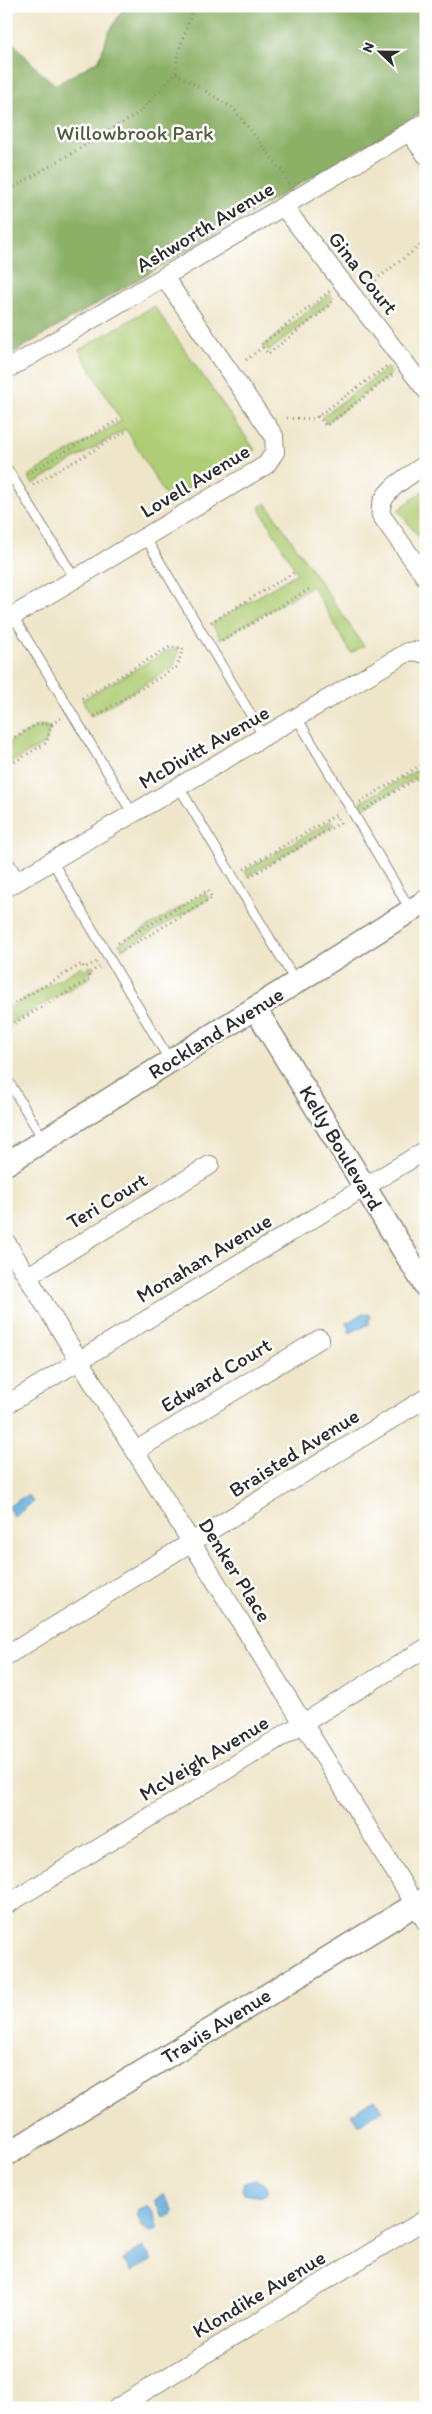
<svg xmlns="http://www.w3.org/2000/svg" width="432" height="2414" viewBox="0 0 432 2414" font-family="Itim,sans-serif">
	<rect width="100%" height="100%" fill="#fff"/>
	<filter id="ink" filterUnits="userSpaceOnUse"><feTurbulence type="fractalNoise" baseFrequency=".02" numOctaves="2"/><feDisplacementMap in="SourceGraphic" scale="10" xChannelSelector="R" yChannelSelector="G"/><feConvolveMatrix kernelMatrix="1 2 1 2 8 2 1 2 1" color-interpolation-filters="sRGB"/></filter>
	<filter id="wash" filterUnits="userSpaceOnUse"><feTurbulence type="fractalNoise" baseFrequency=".0096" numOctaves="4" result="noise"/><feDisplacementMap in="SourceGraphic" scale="20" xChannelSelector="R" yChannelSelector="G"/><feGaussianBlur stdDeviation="1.12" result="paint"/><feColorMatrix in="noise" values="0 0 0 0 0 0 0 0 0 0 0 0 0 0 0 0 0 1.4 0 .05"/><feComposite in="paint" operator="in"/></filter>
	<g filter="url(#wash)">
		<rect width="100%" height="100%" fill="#efe6ca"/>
		<!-- green -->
		<path fill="#afcd74" stroke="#6d7c50" d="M330,294L333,298L326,306L269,351L264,345Z
			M154,306L255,450L168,500L126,429L33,484L28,476L121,421L79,350Z
			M387,368L391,374L326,423L322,417Z
			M426,489V546L398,510Z
			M266,503L364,646L351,653L312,586L221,639L212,624L297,573L259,507Z
			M179,648L174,667L91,716L82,700L169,650Z
			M40,725L50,727L46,743L6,765V744Z
			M426,765V772L363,809L360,803Z
			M332,820L335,825L248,876L245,871Z
			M205,893L209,899L122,949L119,944Z
			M82,966L84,970L91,966L93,970L87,974L89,978L6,1026V1010Z"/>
		<!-- forest -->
		<path fill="#8bb066" stroke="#5b6e48" d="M125,6H426V110L6,357V35L40,72L56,85L99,60L108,34Z"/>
		<!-- water -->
		<path fill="#69b1e0" stroke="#4a6e86" d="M363,1313L369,1314L371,1318L369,1319V1324L350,1333L347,1323Z
			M25,1496H29L33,1502L14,1517L8,1507Z
			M375,2099L382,2110L359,2125L351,2114Z
			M255,2180L266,2184L269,2190L264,2196L243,2193L241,2189L244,2183Z
			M161,2195H164L173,2210V2214L167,2217L163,2216L154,2201Z
			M146,2206C153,2210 160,2221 157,2229L152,2232C143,2231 136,2218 138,2209Z
			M143,2247L152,2260L131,2272L123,2259Z"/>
	</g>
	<g filter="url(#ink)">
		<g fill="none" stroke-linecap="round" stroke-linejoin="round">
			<!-- service casing -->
			<g stroke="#8d887a" stroke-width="11">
				<path id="service" d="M6,467L75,579
					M145,537L264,737
					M13,616L133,814
					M297,718L410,909
					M179,787L296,982
					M6,858L20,880
					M52,861L170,1061
					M6,1077L43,1139"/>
			</g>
			<!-- minor casing -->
			<g stroke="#8d887a" stroke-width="20">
				<path id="minor" d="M409,132L426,155
					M283,206L426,390
					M6,370L426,122
					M426,464C409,477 377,491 381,515L426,578
					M6,620L266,465L275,452L274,436L164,277
					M6,888L408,652L415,651L426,654
					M6,1242L426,1922
					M28,1276L210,1165
					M6,1405L426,1150
					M135,1451L320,1339
					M6,1656L426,1398
					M6,1905L426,1648
					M117,2408L426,2219"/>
			</g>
			<!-- tertiary casing -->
			<g stroke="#8d887a" stroke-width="25">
				<path id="tertiary" d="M255,1008L426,1287
					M6,1164L426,901
					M6,2155L426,1898"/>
			</g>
			<!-- path -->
			<path stroke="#8d887a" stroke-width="3" stroke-dasharray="1 4" stroke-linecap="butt" d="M176,73L233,108L283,172L289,185
				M6,192L139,113L176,73L177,56L194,6
				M369,288L378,278L426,241
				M263,347L268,354L327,308L334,299
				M246,360L263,347L261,345L330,291
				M318,416L326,426L392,375
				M287,418L314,419L387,366
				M27,474L120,419
				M33,485L127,431
				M211,622L295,572
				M222,641L311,588
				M82,698L170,647L183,648L177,667L92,718
				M6,742L38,724H52L61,718
				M6,767L46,743L52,724
				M360,802L426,762
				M364,810L426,773
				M244,869L336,815L340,823L249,877
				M118,943L208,890L212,898L124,950
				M6,1008L82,964L84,968L97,962
				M6,1028L90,979L88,974L99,967"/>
			<!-- service -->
			<use href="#service" stroke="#fff" stroke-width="9"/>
			<!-- minor -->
			<use href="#minor" stroke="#fff" stroke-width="18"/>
			<!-- tertiary -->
			<use href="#tertiary" stroke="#fff" stroke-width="22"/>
		</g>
	</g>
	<g text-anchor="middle" stroke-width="5" stroke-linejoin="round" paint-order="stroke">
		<!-- park labels -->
		<g font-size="21" fill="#535c41" stroke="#fff">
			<text x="135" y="140">Willowbrook Park</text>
		</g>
		<!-- street labels -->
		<g font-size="21" fill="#2b2b2b" stroke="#fff">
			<text transform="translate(205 227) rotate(-31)" y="7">Ashworth Avenue</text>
			<text transform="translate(363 273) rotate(52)" y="7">Gina Court</text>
			<text transform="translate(195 481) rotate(-31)" y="7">Lovell Avenue</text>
			<text transform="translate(204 747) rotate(-30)" y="7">McDivitt Avenue</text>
			<text transform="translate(216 1033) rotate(-32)" y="7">Rockland Avenue</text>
			<text transform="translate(341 1148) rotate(59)" y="7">Kelly Boulevard</text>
			<text transform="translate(107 1201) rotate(-31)" y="7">Teri Court</text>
			<text transform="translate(204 1258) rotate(-31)" y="7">Monahan Avenue</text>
			<text transform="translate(216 1375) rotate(-31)" y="7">Edward Court</text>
			<text transform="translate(294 1453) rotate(-32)" y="7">Braisted Avenue</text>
			<text transform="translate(235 1570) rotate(58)" y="7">Denker Place</text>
			<text transform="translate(204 1758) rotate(-31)" y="7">McVeigh Avenue</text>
			<text transform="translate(216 2026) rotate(-32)" y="7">Travis Avenue</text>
			<text transform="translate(259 2294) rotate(-31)" y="7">Klondike Avenue</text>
		</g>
	</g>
	<!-- margin -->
	<rect width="432" height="2414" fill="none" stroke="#fff" stroke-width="25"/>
	<!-- north arrow -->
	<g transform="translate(380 52) rotate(292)" stroke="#ffffff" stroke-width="4" paint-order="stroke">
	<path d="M0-4L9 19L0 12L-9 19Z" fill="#2b2b2b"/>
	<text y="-8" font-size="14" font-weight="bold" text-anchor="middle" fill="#2b2b2b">N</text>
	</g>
</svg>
